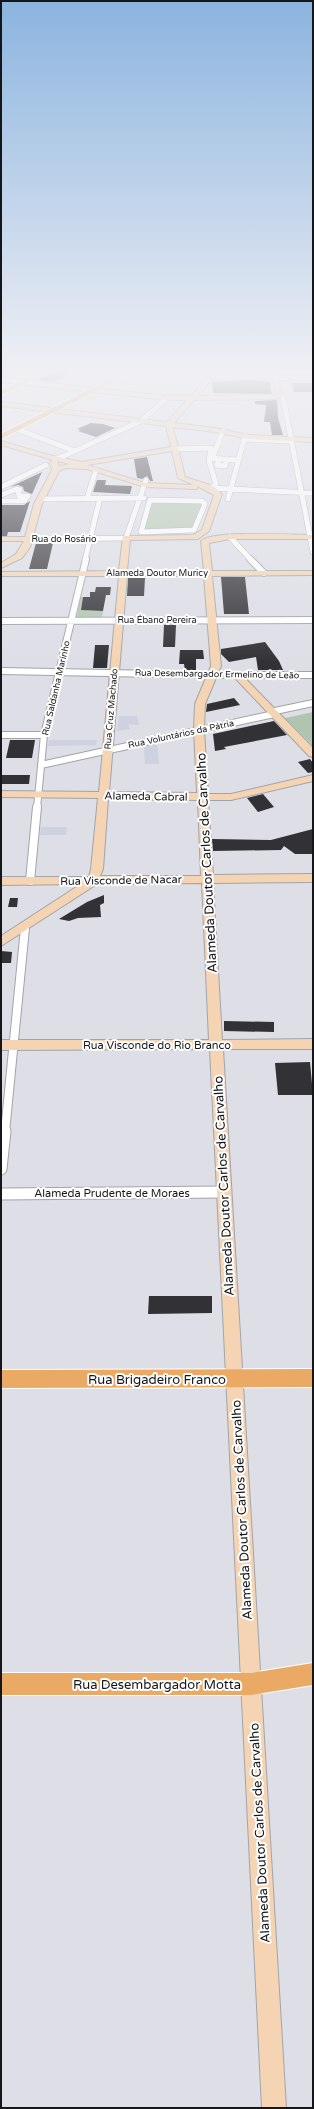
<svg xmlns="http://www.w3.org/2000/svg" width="314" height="2109" viewBox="0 0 314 2109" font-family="'Varela Round',sans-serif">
	<rect width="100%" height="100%" fill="#dddee6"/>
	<!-- built -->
	<path fill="#ced1df" d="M119,716H137L139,725L128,724L130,729L117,731Z
		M49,740H97L96,745L48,746Z
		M157,743L159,764H145L144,746Z
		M41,827H67L66,835H40Z"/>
	<!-- green -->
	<path fill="#b0c5af" d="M1,369H40C27,375 16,376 1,375Z
		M218,369H272L273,375H218Z
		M150,500L202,501L205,504L196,528L141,532Z
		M80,597H83L81,610L103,611L102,617H77Z
		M313,712V746L287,720L281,719Z"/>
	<!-- building -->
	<path fill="#313136" d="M72,370L55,382L38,380L54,373Z
		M251,380L269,382L272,394L213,393L212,382Z
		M292,383H313V392H294Z
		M277,400L278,418L283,435H272L270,422H264L266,405L255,404V401Z
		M91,423L103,424L115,428L96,437L78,431L81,430L77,429Z
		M147,457L153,481H150L147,476L142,479L137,478L134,459Z
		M42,472L32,494L24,491L23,487L18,485L10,487Z
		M97,480H106L105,485L132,486L130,494L93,492Z
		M30,501L20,532H8L7,536H1V505H24Z
		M36,543H53L47,569H29Z
		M221,577H245L249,614H224Z
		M128,578H145L144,596H127Z
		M96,587H111L110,595H106L103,611L81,610L83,597H90V592H95Z
		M164,625H176L175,647H163Z
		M265,642L279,661L283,670H258L256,657L229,662L221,654V649Z
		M95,645H109L107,668H93Z
		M180,650H203L204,659H196V670H185L184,664H179Z
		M234,698L240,705L206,712L207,704Z
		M274,721L287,735L224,747L226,749L215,751L213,734Z
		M10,740H35L32,758H6Z
		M310,759L313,763V772L308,773L298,762Z
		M1,775H30L29,784H1Z
		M263,794L274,807L258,812L247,798Z
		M313,829V854H295L284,846L281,850L213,851L212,839L271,840Z
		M104,895V903L100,905L101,917L78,918L69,921L59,919L87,902Z
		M10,898H18L17,907H8Z
		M1,951L12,952L11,963H1Z
		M224,1021L274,1022V1032L224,1031Z
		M310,1062L313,1095H278L275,1063Z
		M149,1296H212V1313L148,1314Z"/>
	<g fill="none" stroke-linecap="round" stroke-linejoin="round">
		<!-- street-far3 casing -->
		<g stroke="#a2a4ab" stroke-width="6">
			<path id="street-far3" d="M214,377L271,376
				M283,397L313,552
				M16,429L75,451
				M244,439L291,441
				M174,449L211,448L209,461L216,484L210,488
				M213,456L223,431
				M209,458L238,460
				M57,459L141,421L167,398
				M219,459L217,465L225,466L227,459
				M1,487L46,465
				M210,488L313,493
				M1,495L17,489L20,490H18L19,496H28L24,501H1
				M87,498L96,470
				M40,499L144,498
				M228,499L245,436
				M150,500L202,501L205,504L194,530L141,532Z
				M230,537L251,560
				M28,539L126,538L146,480
				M85,560L100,498"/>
		</g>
		<!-- street-far2 casing -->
		<g stroke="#a2a4ab" stroke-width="8">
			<path id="street-far2" d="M250,559L264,573
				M1,621L313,620
				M1,671L213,675
				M237,675H313
				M275,711L313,703
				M1,735H44
				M41,765L274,714
				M37,808L44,735L86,559"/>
		</g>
		<!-- street-far1 casing -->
		<g stroke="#a2a4ab" stroke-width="10">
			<path id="street-far1" d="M30,881L37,807
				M5,1132L25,928"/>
		</g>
		<!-- street casing -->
		<g stroke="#a2a4ab" stroke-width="13">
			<path id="street" d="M1,1169L5,1131
				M1,1194L224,1192"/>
		</g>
		<!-- secondary casing -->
		<g stroke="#a2a4ab" stroke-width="2">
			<path id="secondary" d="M210,369H216L211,380L198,396L276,395L271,369H277L278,376H313V380H279L282,396L275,399L194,400L174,423L215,428L249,435L313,438V442L249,439L215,432L173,427L185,477L213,486L222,494L209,531L198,539L130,540L127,571H204L201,541C213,530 293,535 313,535V539H230L209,543L212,571H313V575L212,576L221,666L218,672L240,673L313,748V757L309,756L235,678H216L205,704L204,730L208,794H231L313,775V781L231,800H208L213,875L313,874V882L213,883L222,1040L313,1039V1049H223L286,2108H262L210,1049L1,1050V1040H209L202,883L97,884L1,946V936L81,884L1,885V877H89L91,869L98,798L1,797V791L99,792L119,576H1V572L119,571L123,536L193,535L202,530L214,495L197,486V489H194L145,487L87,469L66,468L59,471L42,504L30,547L22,558L1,568V563L16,554L24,541H1V537H25L34,504L52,470L50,462L53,460L1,445V441L49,455L82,462L171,447L166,426L1,406V402L167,422L187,400H167L1,382V378L167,396H191L206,378ZM172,451L178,478L194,485L145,483L87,465ZM57,461L70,464L59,466ZM127,576H204L211,666L195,704L194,730L197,793L109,792ZM108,799L198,800L201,876H100L103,869Z"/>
		</g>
		<!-- primary casing -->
		<g stroke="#fff" stroke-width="2">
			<path id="primary" d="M48,369H58L1,395V390Z
				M130,369H140L1,439V434Z
				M313,1369V1387L1,1388V1370Z
				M313,1663V1685L251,1695H1V1673H251Z"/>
		</g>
		<!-- street-far3 -->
		<use href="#street-far3" stroke="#fff" stroke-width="5"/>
		<!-- street-far2 -->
		<use href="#street-far2" stroke="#fff" stroke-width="6"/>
		<!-- street-far1 -->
		<use href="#street-far1" stroke="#fff" stroke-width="8"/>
		<!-- street -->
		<use href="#street" stroke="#fff" stroke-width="11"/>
		<!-- secondary -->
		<use href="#secondary" fill="#f4d4b2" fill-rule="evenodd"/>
		<!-- primary -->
		<use href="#primary" fill="#eaaa66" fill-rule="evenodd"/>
	</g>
	<!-- sky -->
	<linearGradient id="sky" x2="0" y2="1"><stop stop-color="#8bb4df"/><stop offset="0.56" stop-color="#f0f0f4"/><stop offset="1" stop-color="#f0f0f4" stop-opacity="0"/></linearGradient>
	<rect width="314" height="664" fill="url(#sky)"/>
	<g text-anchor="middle" stroke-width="4" stroke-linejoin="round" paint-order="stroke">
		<!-- far-street labels -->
		<g font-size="9" fill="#151619" stroke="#fff">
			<text x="64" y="542">Rua do Rosário</text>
			<text x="157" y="576">Alameda Doutor Muricy</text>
			<text x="157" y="623">Rua Ébano Pereira</text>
			<text transform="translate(217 674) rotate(1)" y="3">Rua Desembargador Ermelino de Leão</text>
			<text transform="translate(56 688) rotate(-77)" y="3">Rua Saldanha Marinho</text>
			<text transform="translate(111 709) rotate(-85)" y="3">Rua Cruz Machado</text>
			<text transform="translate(181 734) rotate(-12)" y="3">Rua Voluntários da Pátria</text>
		</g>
		<!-- street labels -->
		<g font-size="11" fill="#151619" stroke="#fff">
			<text transform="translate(146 796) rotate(1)" y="4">Alameda Cabral</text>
			<text transform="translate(121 880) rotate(-1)" y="4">Rua Visconde de Nacar</text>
			<text x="157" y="1049">Rua Visconde do Rio Branco</text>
			<text x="112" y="1197">Alameda Prudente de Moraes</text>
		</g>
		<!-- near-street labels -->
		<g font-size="13" fill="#151619" stroke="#fff">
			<text transform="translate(206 863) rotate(-93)" y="5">Alameda Doutor Carlos de Carvalho</text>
			<text transform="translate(223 1186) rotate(-93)" y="5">Alameda Doutor Carlos de Carvalho</text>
			<text x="157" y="1384">Rua Brigadeiro Franco</text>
			<text transform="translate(241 1510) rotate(-93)" y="5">Alameda Doutor Carlos de Carvalho</text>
			<text x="157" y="1689">Rua Desembargador Motta</text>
			<text transform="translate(259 1833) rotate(-93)" y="5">Alameda Doutor Carlos de Carvalho</text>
		</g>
	</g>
	<!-- border -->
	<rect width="314" height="2109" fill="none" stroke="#151619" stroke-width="4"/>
</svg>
